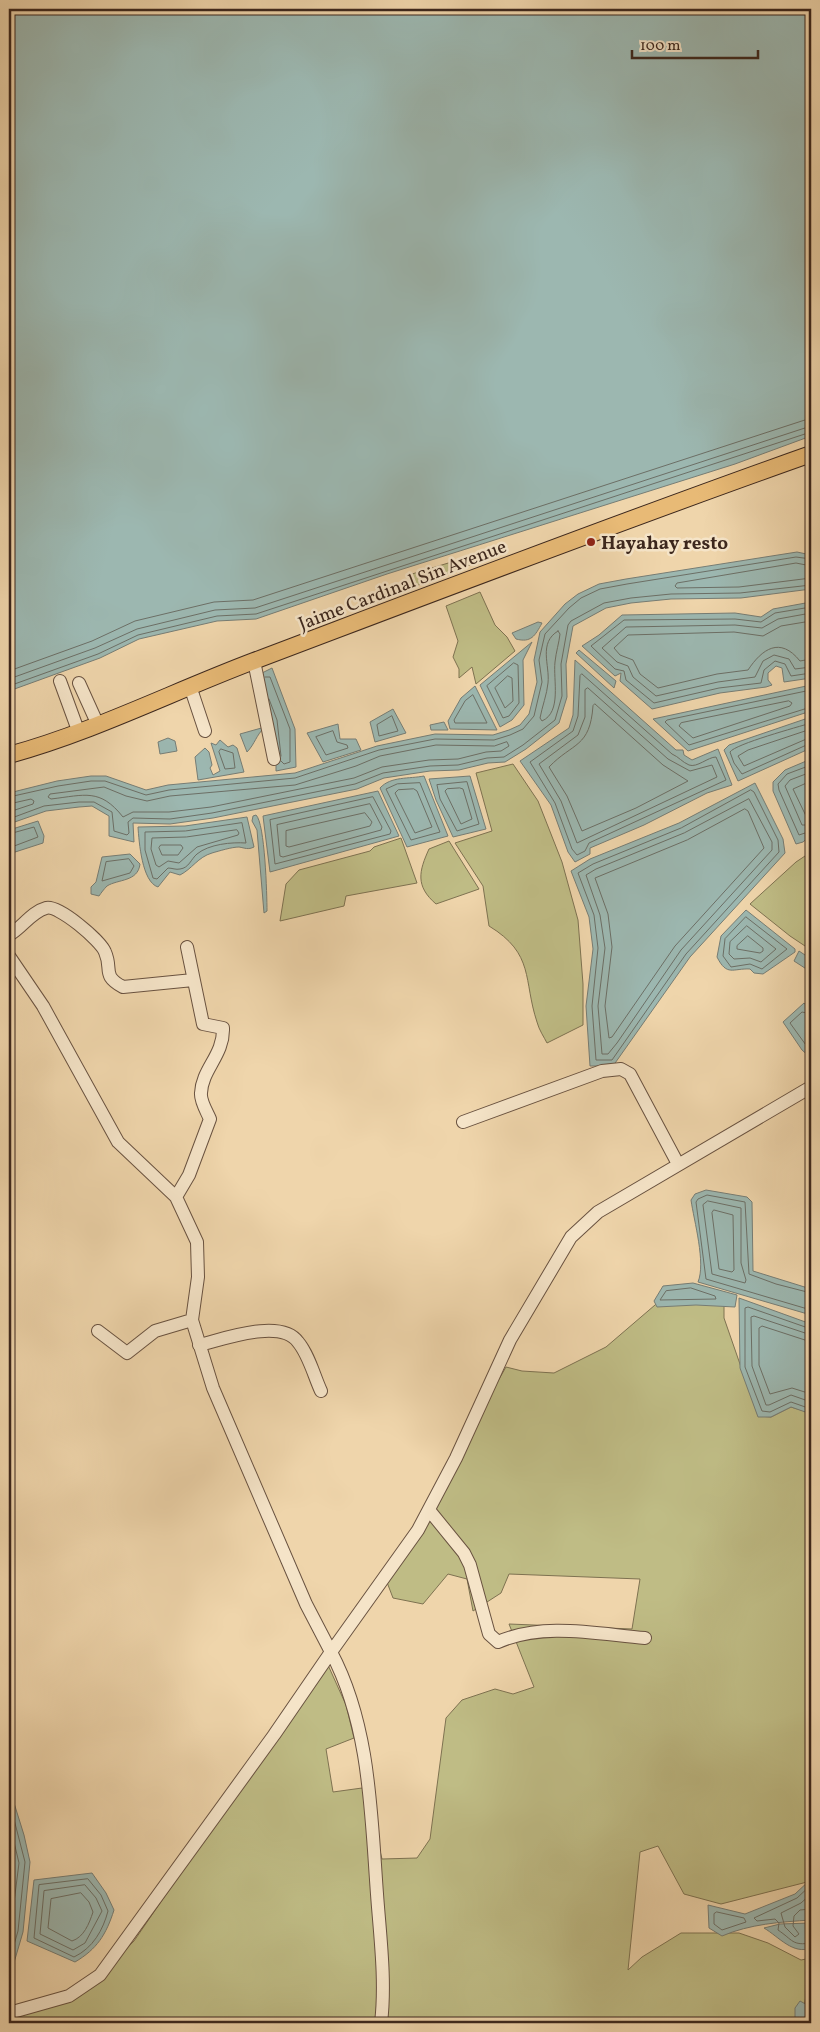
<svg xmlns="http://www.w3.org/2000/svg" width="820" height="2032" viewBox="0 0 820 2032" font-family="Vollkorn,serif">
	<rect width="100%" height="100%" fill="#efd5ab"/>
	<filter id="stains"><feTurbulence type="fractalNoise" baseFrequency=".004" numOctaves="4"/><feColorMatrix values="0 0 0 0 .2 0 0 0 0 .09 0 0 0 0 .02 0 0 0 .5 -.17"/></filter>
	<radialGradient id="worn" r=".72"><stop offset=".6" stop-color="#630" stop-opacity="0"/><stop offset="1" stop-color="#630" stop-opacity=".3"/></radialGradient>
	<!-- green -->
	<path fill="#bfbc85" stroke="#7e7251" d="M478,554L480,561L416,586L412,574Z
		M480,592L495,625L507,637L515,651L476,684L472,667L459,678V669L453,657L458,641L446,606Z
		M513,764L538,801L562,862L578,920L583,984V1025L547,1043C544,1037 539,1030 537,1022C523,980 535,954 489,926L483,886L455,843L492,831L476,773Z
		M401,838L417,883L346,896L344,906L280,921L286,884L299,870L370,851L374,847Z
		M449,841L479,889L436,904C415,886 419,871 429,849Z
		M811,852V950L790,936L750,904L796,862Z
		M662,1299L724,1303V1318L758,1416L771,1417L791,1407L811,1413V1881L721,1904L684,1894L658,1846L640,1852L628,1970L642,1957L681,1933H739L768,1943L801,1960L811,1958V1995H806L802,2023H9V2020L80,1996L134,1941L254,1766L328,1665L346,1705L354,1738L326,1749L333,1792L362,1788L370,1810L382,1859L417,1858L430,1839L446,1718L462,1700L495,1689L513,1694L534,1687L509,1624L632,1629L640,1579L509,1574L501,1593L473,1611L467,1579L448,1574L423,1604L393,1598L385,1577L506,1367L522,1371L554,1373L606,1347Z"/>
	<!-- water -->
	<path fill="#9cb7b0" stroke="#767d75" d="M9,9H811V436L735,464L387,574L256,619L217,621L139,639L100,658L9,691Z
		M797,552L811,555V589L741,598L671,599L631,603L606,608L573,626L566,664L567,697L559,723L526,749L505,762L488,763L459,770L430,771L384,778L357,789L213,818L170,824L133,823L134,842L109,836V816L92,806L79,807L46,811L9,824V793L57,781L91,776H106L146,790L168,785L295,773L377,746L435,734L493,735L509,730L520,725L529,714L537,682L534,660L540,632L565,604L578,594L599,584L626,579Z
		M811,602V678L784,682L782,668L776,666L768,673V680L772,685L766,687L720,693L652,709L620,681L621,673L615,676L582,646L599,635L622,615L735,613L761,617L773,609Z
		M538,622L542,623C535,636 531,643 516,639L512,633Z
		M532,642L523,660L524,705L512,720L500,727L480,685Z
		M579,650L616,681L614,688L576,653Z
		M575,660L676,750H683L684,755L692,760L718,749L732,785L707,793L644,825L590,848V854L575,862L568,852L551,805L520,761L569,728L573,715Z
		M272,668L295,729L296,767L276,771V748L256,676Z
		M811,685V711L688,751L653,719Z
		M475,686L497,730L450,729L448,721L461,698Z
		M393,709L406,733L375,742L370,722Z
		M811,717V748L738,781L724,750L729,745Z
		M444,722L448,730H431L430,725Z
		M338,724L340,739H356L361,750L323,762L307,733Z
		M265,727C256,735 255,744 247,752L240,734Z
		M168,738L175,741L177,751L160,754L158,742Z
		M220,740L228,747L233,745L237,748L244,772L198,780L195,757L205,748L209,752L212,765L210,768L213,775L220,771L211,743L216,745Z
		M811,759V835L803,842L796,844L773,791V782L785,770Z
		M424,776L448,836L407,847L380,788C391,776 409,779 424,776Z
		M470,776L486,829L453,837L436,800L429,779Z
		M755,783L783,839L785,853L690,957L613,1066H590L586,1006L593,949L589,917L571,871L590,859L679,823Z
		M378,791L399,836L270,872L263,816Z
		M256,815C265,823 267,895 267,911L264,913L257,830L252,821L253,816Z
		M247,817L254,847C248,850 245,848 239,847C232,847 219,851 212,853C198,857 192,869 180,875L170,872L158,887C142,882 139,842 138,827L185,826Z
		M38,821L44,836L43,843L9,854V830Z
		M130,854L140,864C138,882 118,879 107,886C104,889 101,893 99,896L91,894V887L96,882L102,857Z
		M746,910L795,949V952L763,974L754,973L750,969C733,968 727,977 717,957L721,936Z
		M799,951L811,959V972L794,961Z
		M804,1003L811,1011V1058L802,1050L783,1022Z
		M706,1190L747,1197L752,1202L753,1271L811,1289V1315L698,1282C706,1263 694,1221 691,1200L695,1194Z
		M693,1283L737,1295L735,1307L696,1305L657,1307L654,1301L663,1286Z
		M739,1298L811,1324V1414L791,1407L771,1417H758L740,1368Z
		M9,1787L24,1835L30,1862L23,1932L13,1966L9,1969Z
		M92,1873L106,1893L114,1910C106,1935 97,1949 75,1962L27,1941L34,1880Z
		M811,1879V1920C780,1922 750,1924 722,1936L709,1928L708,1905L745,1914L795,1894Z
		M811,1923V1948C793,1955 779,1937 764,1928L780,1924Z
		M800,2001L811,2007V2023H802L795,2019V2008Z"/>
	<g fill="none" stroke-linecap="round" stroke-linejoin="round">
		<!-- shore -->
		<path stroke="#6c6f66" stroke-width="1" d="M811,566L796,563L677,583L675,586L677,588L739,587L811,578
			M811,607L775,613L761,622L735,619L624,620L591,646L615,669L624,671L626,680L654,703L719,688L761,683L764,670L775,661L785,664L791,676L811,673
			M811,613L778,619L762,628L735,625L626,627L602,648L617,662L628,666L633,677L656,696L718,682L755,677L763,661L774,655L789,659L795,669L811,667
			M811,621L781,626L763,636L734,632L628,635L614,648L620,655L633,660L640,674L658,688L717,674L748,670C762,649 780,636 800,661L811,659
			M558,631L560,634C559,643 556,652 555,662C553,680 562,712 542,721L540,718C542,707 547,694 548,683C550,665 538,643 558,631Z
			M514,663L518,665L519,703L509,716L503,718L487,686Z
			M9,671L92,641L135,621L214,602L253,600L811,418
			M582,674L672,754C679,757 682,762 689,765C697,768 708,757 716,757L726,780L589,843L585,851L577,855L572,849L555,803L530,762L573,731L578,716L580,676Z
			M508,676L512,678L513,701L505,708L495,688Z
			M265,677H270L290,729V762L284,764L281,761
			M9,679L95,648L137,629L215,610L255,608L811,426
			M9,686L98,654L138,635L217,616L256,614L811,432
			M588,688L668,759L690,771L712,765L717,777L577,843L561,801L539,764L578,735L585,717V690Z
			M811,690L667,720L665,722L689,745L811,707
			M473,695L487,723H455L454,720L465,701Z
			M269,699L277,720L281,756
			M789,701L792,703L790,706L693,738L679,726L681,723Z
			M595,704L663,765L688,781L636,808L582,831L567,796L549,767C573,742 590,748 593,706Z
			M392,716L398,731L379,736L377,725Z
			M811,723C798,727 735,744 730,752L734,763L742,774L811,743
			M811,729L748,750L738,756L744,766L811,737
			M333,731L337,742L347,745L348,748L326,755L316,737Z
			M507,742L509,746L501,751L486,752L458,759L429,760L382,767L354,778L211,807L169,812H133L123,817C100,788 85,795 51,799L48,797L50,794L104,787L126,796L147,801L170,796L295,785L356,766L380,756L436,745L494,746Z
			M221,749L233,753L235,768L225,769L219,752Z
			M811,765L787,774L778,784L779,790L799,835L811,831
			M811,772L790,780L785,786L802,825H811
			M811,781L793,789L806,816L811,817
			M467,782L479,824L457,831L440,799L437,785Z
			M420,783L440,832L411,840L386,789L397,784Z
			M460,788L463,789L472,819L461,824L445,791L447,789Z
			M414,789L417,791L432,827L415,833L395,793L398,790Z
			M751,790L754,792L778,840L779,852L686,954L612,1060H596L592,1006L598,948L594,915L578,873L593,864L681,828Z
			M9,797L58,786L91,781H105L146,795L169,790L295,778L379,750L435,739L494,740L510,735L523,729L534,716L542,682L539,660L545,634L569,608L581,598L600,589L627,584L796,557L811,559
			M373,797L391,831L390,834L275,864L270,820Z
			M749,799L772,842V850L681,950L617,1043L608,1054H602L598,1006L605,948L600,915L586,875L596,869L684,833Z
			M9,804L31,799L34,801L33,804L9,812
			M370,804L382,827L381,830L283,857L280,856L277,825Z
			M745,809L748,811L764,848L675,946L612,1037L609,1038L605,1006L612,947L608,914L595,878L687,840Z
			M365,813L372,822L370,826L289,847L286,846V831Z
			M9,819L44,806L79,802H94L112,812L114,831L127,835L129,833L128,822L133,818L170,819L212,813L355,784L383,773L430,766L458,765L487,758L504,757L523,745L555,720L562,696L561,664L568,625L571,621L604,603L631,598L671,594L740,593L811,585
			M242,823L246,843C232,842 209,844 197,854C191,859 189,868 180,869C176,870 172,868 168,868L157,879L153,878L145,850V832L185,831Z
			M237,830L239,833L238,835L197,847L179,863L168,861L159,867L156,865L151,849L152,838L186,837Z
			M9,834L34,827L38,837L9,848
			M161,845H181L183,848L178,855H162L159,848Z
			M129,859L134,866L130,873L102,881L106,862Z
			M746,917L787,949L762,969L750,964L731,967L723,956L725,939Z
			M747,926L776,949L761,962L750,958L734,959L729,954L730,942Z
			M748,936L763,948V951L760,953L737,949V946Z
			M811,1014L802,1012L790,1023L811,1052
			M708,1201L741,1208V1263L746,1280L745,1283L712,1274L703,1205Z
			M714,1210L733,1215L734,1270L732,1272L719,1269L712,1213Z
			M691,1288L715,1296L716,1299L660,1300L666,1291Z
			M811,1293L776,1284L749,1274L745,1202L707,1195L698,1199L696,1202L706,1279L811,1310
			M811,1329L748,1307L745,1308V1367L762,1411L770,1412L791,1402L811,1409
			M811,1335L754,1316L751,1317L752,1366L766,1405H769L791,1395L811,1402
			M811,1342L762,1326L759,1328V1365L770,1394L792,1388L811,1394
			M9,1800L25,1862L18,1931L9,1962
			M9,1821L19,1863L9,1942
			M88,1879L101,1895L108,1911C103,1930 93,1948 74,1957L34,1938L39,1885Z
			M85,1885L96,1898L102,1911L85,1943L73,1950L40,1934L44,1891Z
			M811,1885L797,1898L754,1918L757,1921L775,1919L779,1923L778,1930C793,1940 792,1946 811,1943
			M81,1893L89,1902L93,1912C89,1924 84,1937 72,1941L48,1928L51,1899Z
			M811,1894L801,1903L781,1913L785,1927L795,1937L799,1934L793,1926L794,1916L800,1910L811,1909
			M717,1912L744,1918L746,1922L722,1930L714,1924V1914Z"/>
		<!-- minor casing -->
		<g stroke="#695240" stroke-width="14">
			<path id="minor" d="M254,661L274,759
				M60,681L79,733
				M79,683L98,725
				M190,686L205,731
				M9,935C22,928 31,912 46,908C58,904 101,941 105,952C113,970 101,975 123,987L193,980
				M9,956L43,1006L118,1142L176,1197L197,1242L198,1277L192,1320L213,1388L306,1604L331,1652L274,1735L100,1975L69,1996L9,2013
				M463,1122L602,1071L621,1069L630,1074L678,1164
				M176,1197L189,1175L210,1119C207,1112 200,1101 201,1093C202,1069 224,1055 223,1028L203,1024L187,947
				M98,1331L127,1353L155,1331L192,1320
				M199,1345C224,1339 281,1318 298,1342C309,1355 314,1376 321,1391
				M429,1510L464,1553L470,1565L489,1634L498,1642C544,1622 597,1634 645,1638
				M381,2023C386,1981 380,1936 377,1894C371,1813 370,1725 331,1652L418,1530L456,1458L510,1340L571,1237L598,1212L811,1087"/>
		</g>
		<!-- major casing -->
		<g stroke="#3c271d" stroke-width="18">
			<path id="major" d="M9,755C93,732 172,692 254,661C439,591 624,520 811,454"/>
		</g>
		<!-- minor -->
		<use href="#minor" stroke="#f5e4c8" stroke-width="12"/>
		<!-- major -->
		<use href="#major" stroke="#e8ba76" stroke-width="16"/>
	</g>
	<!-- markers -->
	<circle fill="#8f2418" stroke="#f5e4c8" stroke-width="2" cx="591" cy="542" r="5"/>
	<g text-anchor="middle" stroke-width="5" stroke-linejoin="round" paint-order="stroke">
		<!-- poi labels -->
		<g font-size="19" font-weight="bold" fill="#3c271d" stroke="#f5e4c8" text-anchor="start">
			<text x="601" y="549">Hayahay resto</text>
		</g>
		<!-- street labels -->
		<g font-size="19" fill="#3c271d" stroke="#f5e4c8">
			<text transform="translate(402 584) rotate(-21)" y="7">Jaime Cardinal Sin Avenue</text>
		</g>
	</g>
	<!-- margin -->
	<rect width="820" height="2032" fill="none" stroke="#efd5ab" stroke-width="30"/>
	<rect x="10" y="10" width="800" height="2012" fill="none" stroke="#3c271d" stroke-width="2.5"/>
	<rect x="15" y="15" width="790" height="2002" fill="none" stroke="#3c271d"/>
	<!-- scale -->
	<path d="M632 50v8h126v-8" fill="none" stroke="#3c271d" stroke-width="2.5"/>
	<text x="640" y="50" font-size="15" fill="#3c271d" stroke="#f5e4c8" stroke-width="4" paint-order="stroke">100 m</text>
	<rect width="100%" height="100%" filter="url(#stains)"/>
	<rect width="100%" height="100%" fill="url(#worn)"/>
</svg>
